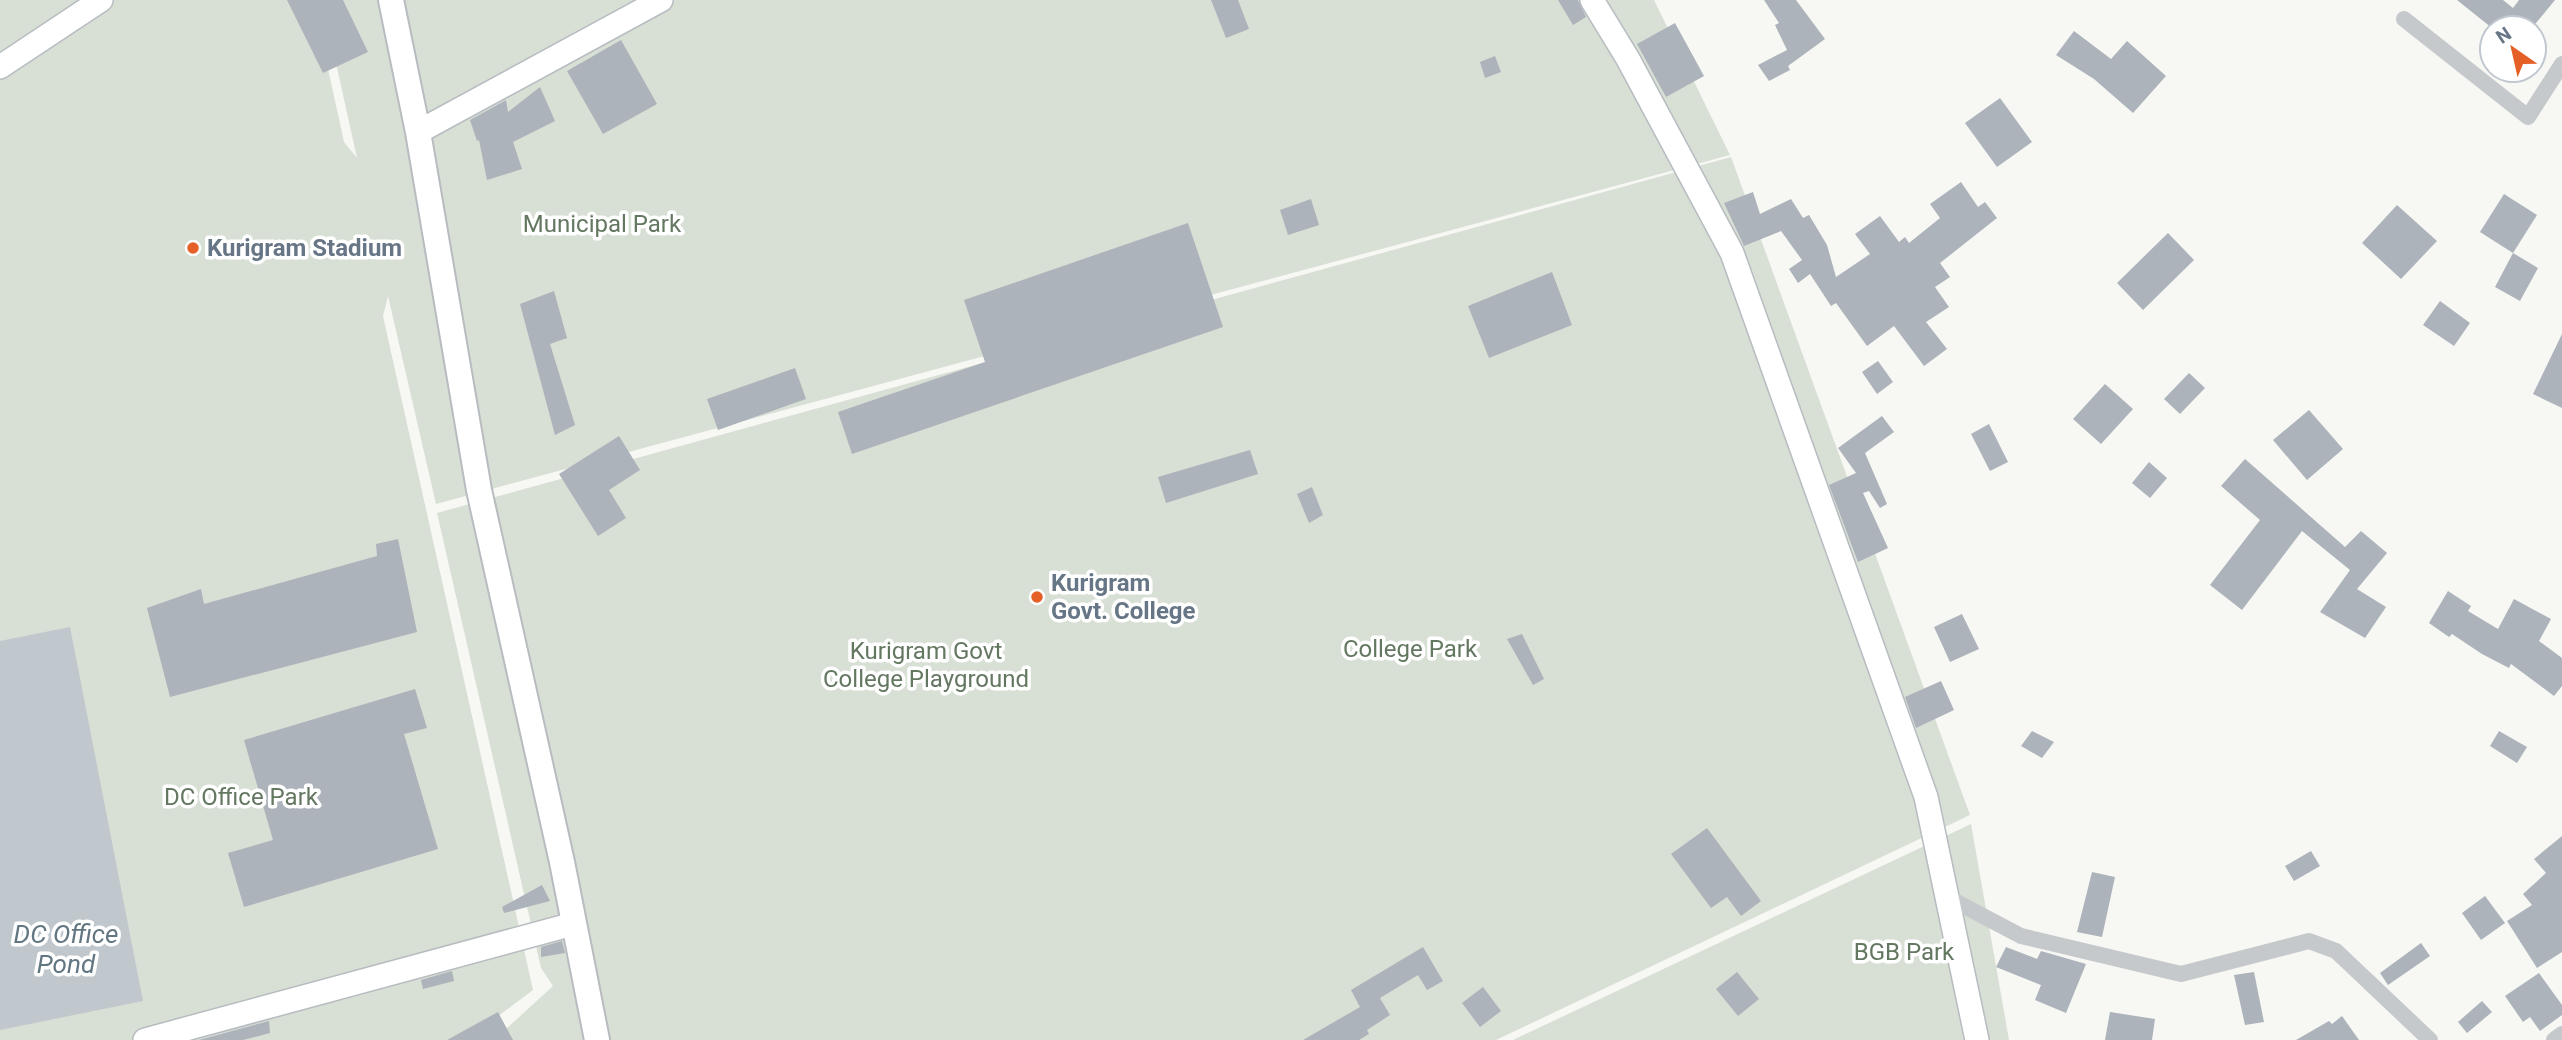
<svg xmlns="http://www.w3.org/2000/svg" width="2562" height="1040" viewBox="0 0 2562 1040" font-family="Roboto,sans-serif">
	<rect width="100%" height="100%" fill="#f7f7f4"/>
	<!-- green -->
	<path fill="#d8dfd5" d="M0,0H313L344,142L357,158L322,0H1654L1730,155L436,504L388,296L383,316L533,990L466,1040H0Z
		M1731,157L1970,815L1496,1040H494L553,986L541,968L437,513Z
		M1971,824L2009,1040H1513Z"/>
	<!-- water -->
	<path fill="#c0c8ce" d="M70,627L143,1001L0,1030V641Z"/>
	<!-- building -->
	<path fill="#acb3ba" d="M287,0H343L368,52L323,73Z
		M1211,0H1238L1249,29L1226,38Z
		M1558,0H1578L1586,17L1573,25Z
		M1764,0H1796L1825,39L1788,66L1790,70L1769,81L1758,65L1787,50L1775,25L1779,23Z
		M2457,0H2503L2513,8L2519,0H2555L2532,28H2492Z
		M1675,23L1704,76L1666,97L1637,44Z
		M2074,31L2111,59L2127,41L2166,76L2133,113L2094,79L2056,55Z
		M621,40L657,104L603,134L567,71Z
		M1495,56L1501,72L1485,78L1480,62Z
		M540,87L555,121L513,142L522,169L487,180L479,140L477,141L470,120L506,100L508,112Z
		M2000,98L2032,142L1997,167L1965,123Z
		M1961,182L1978,207L1985,202L1997,218L1940,263L1950,277L1935,287L1949,307L1926,322L1947,349L1924,366L1894,326L1867,346L1836,303L1831,306L1810,274L1798,283L1789,269L1802,260L1781,231L1744,246L1724,203L1753,192L1760,214L1791,199L1803,218L1809,215L1827,245L1836,277L1870,254L1855,234L1880,216L1899,242L1905,237L1909,243L1940,218L1930,204Z
		M2504,194L2537,215L2513,253L2480,232Z
		M1311,199L1319,225L1288,235L1280,210Z
		M2397,205L2437,241L2401,279L2362,243Z
		M1188,223L1223,327L852,454L838,412L985,362L964,300Z
		M2168,233L2194,260L2143,310L2117,283Z
		M2513,253L2538,268L2520,301L2495,287Z
		M1552,272L1572,325L1489,358L1468,306Z
		M554,291L567,338L550,344L575,425L555,435L520,304Z
		M2440,301L2470,323L2454,346L2423,325Z
		M2562,334V408L2533,394Z
		M1878,361L1893,382L1877,394L1862,372Z
		M795,368L806,399L718,430L707,399Z
		M2189,373L2205,388L2180,414L2164,399Z
		M2105,384L2133,409L2101,444L2073,419Z
		M2309,410L2343,449L2307,480L2273,440Z
		M1882,416L1894,432L1865,453L1887,504L1880,508L1869,491L1863,493L1888,548L1858,562L1829,485L1856,473L1838,448Z
		M1989,424L2008,462L1990,471L1971,434Z
		M619,436L640,470L609,490L626,518L598,536L559,474Z
		M1250,450L1258,474L1166,503L1158,477Z
		M2245,459L2345,547L2361,531L2387,553L2357,589L2386,607L2365,638L2320,612L2350,570L2302,531L2242,610L2210,585L2260,520L2221,486Z
		M2149,462L2167,478L2150,498L2132,483Z
		M1312,487L1323,515L1309,523L1297,494Z
		M398,539L417,632L170,697L147,608L201,589L204,604L377,556L376,544Z
		M2448,591L2471,606L2468,611L2498,629L2514,599L2551,619L2539,641L2562,658V686L2554,696L2511,664L2509,668L2482,654L2452,634L2449,637L2429,623Z
		M1962,614L1979,649L1950,662L1934,627Z
		M1522,634L1544,679L1533,685L1507,639Z
		M1941,681L1954,710L1916,728L1905,697Z
		M415,689L427,728L404,734L438,849L244,907L228,853L273,840L244,740Z
		M2032,731L2054,742L2042,758L2021,746Z
		M2499,731L2527,747L2517,763L2490,746Z
		M1707,828L1761,901L1741,916L1727,897L1711,908L1671,854Z
		M2562,836V952L2537,968L2507,921L2532,905L2523,894L2546,873L2534,859Z
		M2311,851L2320,866L2294,881L2285,866Z
		M2092,872L2115,877L2102,937L2077,932Z
		M542,885L550,901L504,913L502,907Z
		M2485,896L2505,923L2481,940L2462,913Z
		M562,941L565,953L541,957V947Z
		M2421,943L2430,956L2388,985L2380,973Z
		M1423,947L1443,981L1427,990L1418,975L1380,998L1390,1015L1367,1030L1369,1034L1359,1040H1303L1360,1007L1351,990Z
		M2006,947L2037,959L2041,951L2086,964L2066,1013L2035,1000L2041,985L1996,967Z
		M452,971L454,981L423,989L421,980Z
		M1737,972L1759,999L1738,1016L1716,989Z
		M2254,972L2264,1022L2245,1025L2234,975Z
		M2539,973L2562,1005V1015L2540,1031L2530,1017L2523,1022L2505,996Z
		M1483,987L1501,1011L1480,1027L1462,1003Z
		M2482,1001L2492,1012L2467,1033L2458,1022Z
		M498,1012L513,1040H447Z
		M2110,1012L2155,1019L2152,1040H2105Z
		M2342,1016L2359,1040H2296L2329,1021L2332,1024Z
		M269,1021L270,1033L243,1040H199Z"/>
	<g fill="none" stroke-linecap="round" stroke-linejoin="round">
		<!-- secondary casing -->
		<g stroke="#b7bcc1" stroke-width="26">
			<path id="secondary" d="M1592,0L1628,59L1732,253L1926,797L1977,1040
				M0,67L101,0
				M418,132L661,0
				M145,1040L573,924"/>
		</g>
		<!-- primary casing -->
		<g stroke="#b8bcc0" stroke-width="28">
			<path id="primary" d="M391,0L418,132L479,490L562,862L597,1040"/>
		</g>
		<!-- street -->
		<path stroke="#c5c9cc" stroke-width="16" d="M2404,19L2528,117L2562,64
			M1947,897L2021,936L2181,974L2309,941L2336,951L2430,1040
			M2554,1040L2562,1034"/>
		<!-- secondary -->
		<use href="#secondary" stroke="#fff" stroke-width="23"/>
		<!-- primary -->
		<use href="#primary" stroke="#fff" stroke-width="24"/>
	</g>
	<!-- markers -->
	<g fill="#e56027" stroke="#fff" stroke-width="2.5">
		<circle cx="193" cy="248" r="7"/>
		<circle cx="1037" cy="597" r="7"/>
	</g>
	<g text-anchor="middle" stroke-width="7" stroke-linejoin="round" paint-order="stroke">
		<!-- park labels -->
		<g font-size="24" fill="#647861" stroke="#fff">
			<text x="602" y="232">Municipal Park</text>
			<text x="1410" y="657">College Park</text>
			<text x="926" y="659">Kurigram Govt<tspan x="926" dy="28">College Playground</tspan></text>
			<text x="241" y="805">DC Office Park</text>
			<text x="1904" y="960">BGB Park</text>
		</g>
		<!-- poi labels -->
		<g font-size="24" font-weight="bold" fill="#667686" stroke="#fff" text-anchor="start">
			<text x="207" y="256">Kurigram Stadium</text>
			<text x="1051" y="591">Kurigram<tspan x="1051" dy="28">Govt. College</tspan></text>
		</g>
		<!-- water labels -->
		<g font-size="26" font-style="italic" fill="#627782" stroke="#fff">
			<text x="66" y="943">DC Office<tspan x="66" dy="30">Pond</tspan></text>
		</g>
	</g>
	<!-- north arrow -->
	<g transform="translate(2513 49) rotate(326)"><circle r="33" fill="#ffffff" stroke="#c2c8cf" stroke-width="2"/>
	<path d="M0-5L12 26L0 18L-12 26Z" fill="#e56027"/>
	<text y="-10" font-size="19" font-weight="bold" text-anchor="middle" fill="#667686">N</text>
	</g>
</svg>
